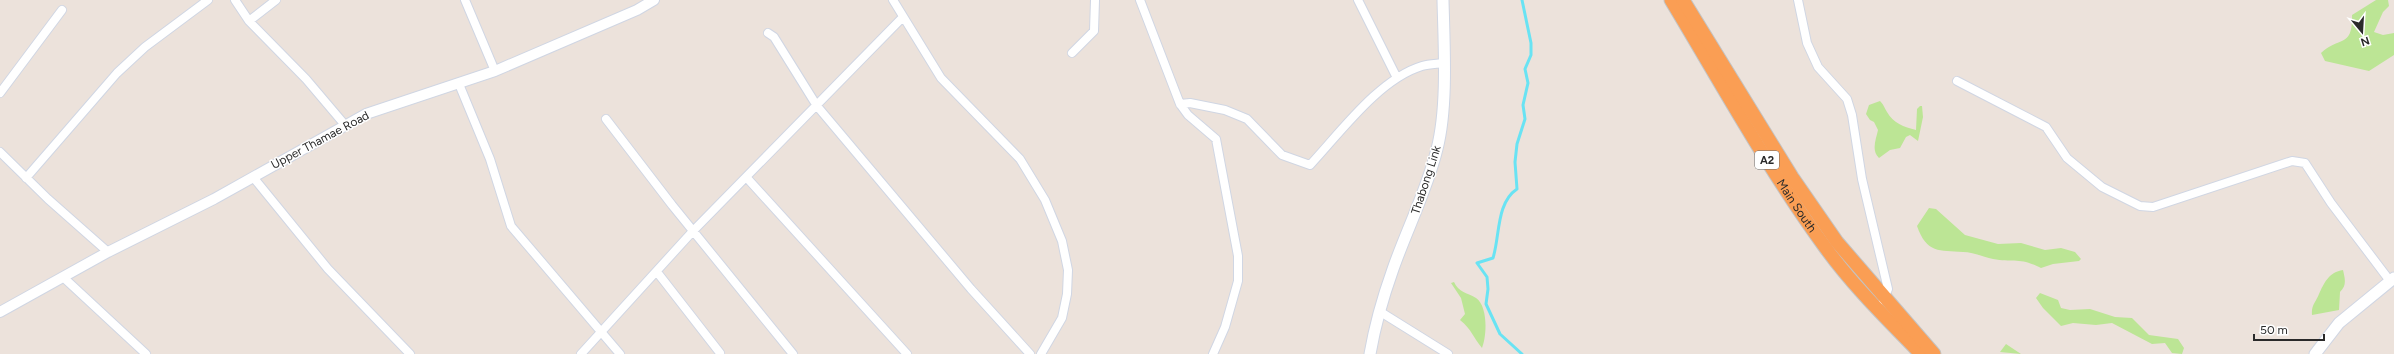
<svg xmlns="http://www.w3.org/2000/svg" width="2394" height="354" viewBox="0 0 2394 354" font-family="Figtree,sans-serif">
	<rect width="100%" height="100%" fill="#ece2db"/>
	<!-- green -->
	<path fill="#bce595" d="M2376,0H2388L2389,6L2383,12L2374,32L2383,35L2394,33V55L2369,71L2325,61L2321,53C2339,36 2353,48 2352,15Z
		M1880,101C1884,105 1884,107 1887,112C1893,123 1904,127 1916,130L1917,109L1920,106H1922L1923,117L1918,141L1910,135L1906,137L1900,148L1890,150L1879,158C1871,151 1876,139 1878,130L1874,122L1870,120L1866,114L1869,105Z
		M1929,208L1936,209L1965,235L1998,244L2021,243L2045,250L2061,248L2075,252L2081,259L2079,261L2053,264L2041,268C2020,257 2014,263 1993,259C1984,257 1972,252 1963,252C1939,250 1927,254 1917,226Z
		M2343,270C2345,279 2347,285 2340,292L2339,310L2312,315C2311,305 2316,302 2319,294C2324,283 2329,272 2343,270Z
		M1454,282C1458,292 1468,293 1476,298C1488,306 1487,336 1482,348C1473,337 1472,330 1460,320L1465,314L1461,298L1451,283Z
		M2040,293L2058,300L2061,308L2070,310L2090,309L2115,317L2132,318L2149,335L2178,339L2184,348L2182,354L2172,353L2165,343L2152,344L2112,323L2096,325L2073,323L2061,326L2043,308L2036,298Z
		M2006,344L2021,354L2000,352Z"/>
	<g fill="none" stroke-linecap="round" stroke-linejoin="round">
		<!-- stream -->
		<path stroke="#69e3f3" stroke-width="3" d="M1522,354L1500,334L1486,304L1488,289L1487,277L1477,263L1493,258C1500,236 1496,203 1517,189L1515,162L1517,144L1525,119L1523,105L1528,83L1525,69L1531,55V43L1522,0"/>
		<!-- minor casing -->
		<g stroke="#d0d6e3" stroke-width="10">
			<path id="minor" d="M235,0L249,21L306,79L345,125
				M465,0L495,71
				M893,0L941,78L1020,159L1045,200L1062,241L1068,270L1067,294L1062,318L1041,354
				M1140,0L1180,104L1188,115L1216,139L1238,256V281L1225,327L1213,354
				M1358,0L1397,78
				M1798,0L1807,43L1818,67L1847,99L1852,115L1862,179L1888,289L1883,300
				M249,21L276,0
				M768,33L774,37L817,106L971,289L1030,354
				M1072,53L1094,31L1095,0
				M1957,81L2046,127L2067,158L2102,187L2140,206L2153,207L2292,161L2305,163L2331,203L2390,281
				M459,84L490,159L511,226L620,354
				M0,93L62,10
				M1180,104L1190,103L1225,110L1247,119L1282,155L1310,165C1340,133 1379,79 1422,66C1429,64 1437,64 1444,63
				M606,119L672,205L793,354
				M0,152L48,199L108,252
				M253,177L328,269L410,354
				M26,178L117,73L145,47L208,0
				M747,178L907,354
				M657,272L720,353
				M63,277L146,354
				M1379,311L1448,354
				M581,354L693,231L902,18"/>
		</g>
		<!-- tertiary casing -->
		<g stroke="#d0d6e3" stroke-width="12">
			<path id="tertiary" d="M0,312L108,252L214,199L366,114L495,71L637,10L654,0"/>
		</g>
		<!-- secondary casing -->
		<g stroke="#d0d6e3" stroke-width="13">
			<path id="secondary" d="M1370,354C1375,325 1383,297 1393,269C1407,229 1427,190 1437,149C1448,106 1444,45 1443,0
				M2315,354L2339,323L2394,278"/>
		</g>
		<!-- trunk casing -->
		<g stroke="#c3c3c3" stroke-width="15">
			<g id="trunk">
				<path id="s1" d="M1671,0C1721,83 1768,169 1825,247C1853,286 1888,320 1921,354"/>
				<path d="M1683,0L1792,177L1837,242L1934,354"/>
			</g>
		</g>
		<!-- minor -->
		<use href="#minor" stroke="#fff" stroke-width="8"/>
		<!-- tertiary -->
		<use href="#tertiary" stroke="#fff" stroke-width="10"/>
		<!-- secondary -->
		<use href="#secondary" stroke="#fff" stroke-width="11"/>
		<!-- trunk -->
		<use href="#trunk" stroke="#fa9e54" stroke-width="13"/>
	</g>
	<g text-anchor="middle" stroke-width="3" stroke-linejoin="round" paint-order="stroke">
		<!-- shield labels -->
		<rect fill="#fff" stroke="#6a6a6a" stroke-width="1" x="1755" y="151" width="24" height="18" rx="3"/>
		<g font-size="11" font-weight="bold" fill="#2a2a2a">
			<text x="1767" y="164">A2</text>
		</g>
		<!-- street labels -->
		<g font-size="12" fill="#2a2a2a" stroke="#fff">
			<text transform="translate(320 140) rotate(-28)" y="4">Upper Thamae Road</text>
			<text transform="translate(1426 180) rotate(-72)" y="4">Thabong Link</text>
			<text dy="4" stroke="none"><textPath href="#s1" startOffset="241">Main South</textPath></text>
		</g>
	</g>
	<!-- north arrow -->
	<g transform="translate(2362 32) rotate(162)" stroke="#ffffff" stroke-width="3" paint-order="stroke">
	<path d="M0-3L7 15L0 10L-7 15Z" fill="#2a2a2a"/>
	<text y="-6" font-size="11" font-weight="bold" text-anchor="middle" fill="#2a2a2a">N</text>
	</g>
	<!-- scale -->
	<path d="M2254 334v6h70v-6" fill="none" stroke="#2a2a2a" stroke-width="2"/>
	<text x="2260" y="334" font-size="12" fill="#2a2a2a" stroke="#ffffff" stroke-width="3" paint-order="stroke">50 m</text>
</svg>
